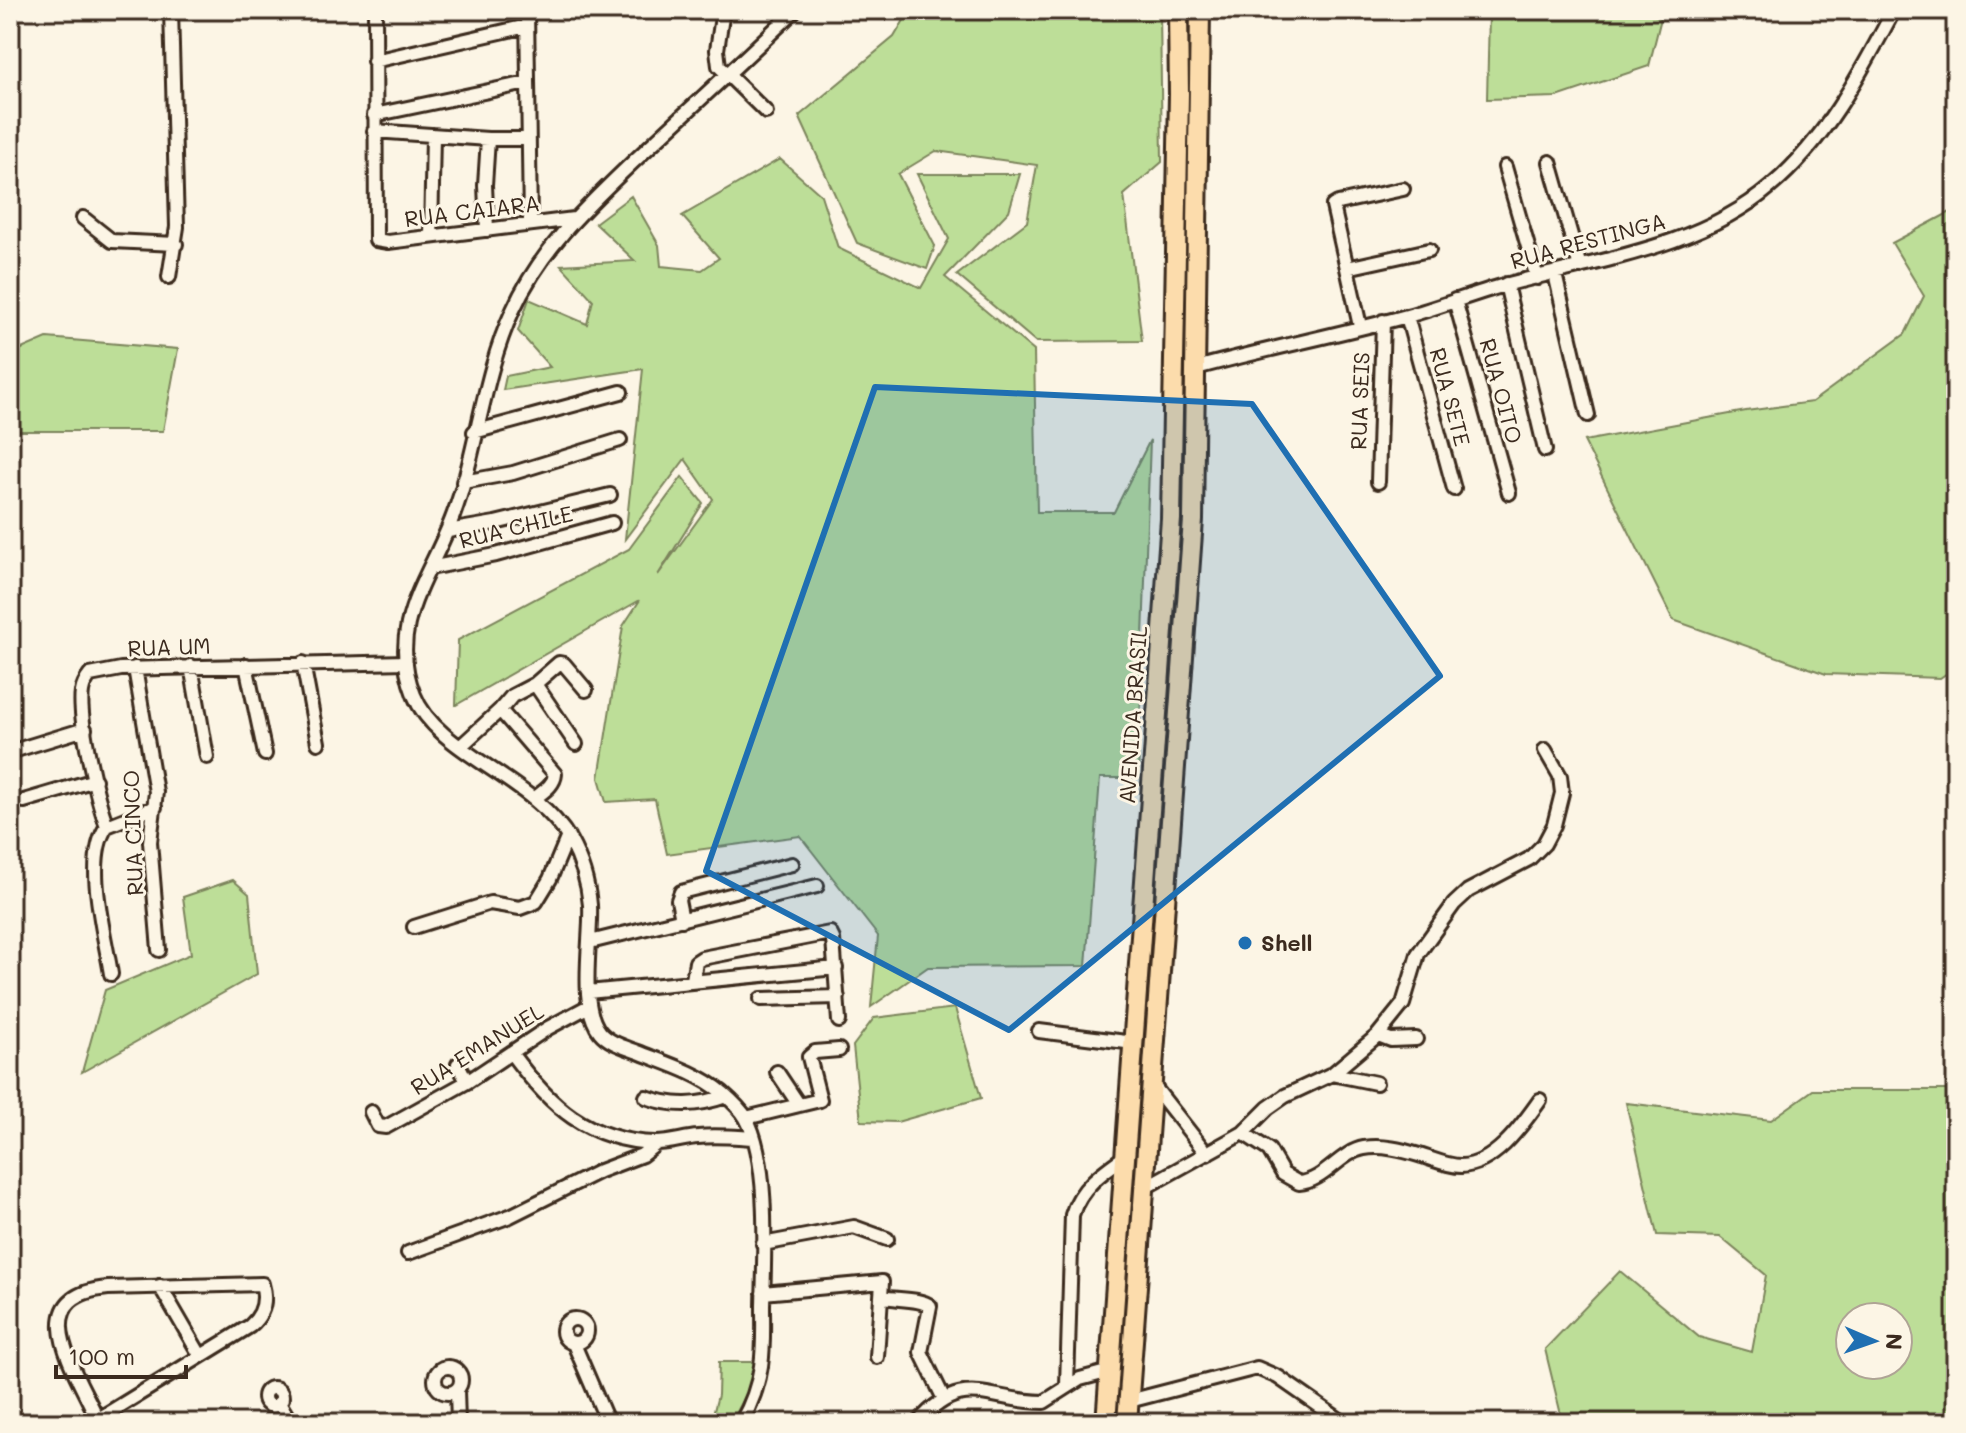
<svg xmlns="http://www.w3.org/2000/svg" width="1966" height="1433" viewBox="0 0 1966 1433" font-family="Mali,sans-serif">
	<rect width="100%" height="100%" fill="#fcf5e5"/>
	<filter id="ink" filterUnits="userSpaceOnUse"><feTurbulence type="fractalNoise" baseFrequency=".0125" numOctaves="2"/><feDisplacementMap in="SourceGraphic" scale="16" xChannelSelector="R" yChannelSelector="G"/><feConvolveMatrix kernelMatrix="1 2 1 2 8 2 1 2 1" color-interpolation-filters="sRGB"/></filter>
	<g filter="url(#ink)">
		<!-- green -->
		<path fill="#bdde98" stroke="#7c845b" stroke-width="2" fill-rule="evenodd" d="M910,10H1160L1162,162L1124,195L1142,341L1036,342L957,275L1027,222L1037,165L936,151L898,174L935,246L927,269L857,243L799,116L894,37Z
			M1515,10H1640L1661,18L1649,66L1557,97L1487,99L1489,14Z
			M780,159L821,195L838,248L921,288L949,239L917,174H1020L1009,211L945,277L1034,351L1037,512H1114L1150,440L1138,778H1100L1086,966L928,967L871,1007L878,936L800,836L667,854L655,799L606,802L599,778L623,626L640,600L456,705L458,640L629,549L682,477L703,503L658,575L713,499L685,459L625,539L643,369L503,390L506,376L550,367L518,331L529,299L587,324L593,300L561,265L635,261L595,223L631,196L659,245L661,266L702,270L719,258L682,216Z
			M1956,209V667L1940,678L1826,674L1673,620L1584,441L1746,411L1812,402L1905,334L1924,296L1892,243Z
			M47,338L178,349L163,431H10V354Z
			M233,880L249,894L257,974L82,1072L105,990L191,954L183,897Z
			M955,1008L981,1098L897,1122L861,1121L853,1046L874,1018Z
			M1813,1090H1956V1423H1563L1545,1349L1620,1271L1699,1337L1752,1352L1766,1275L1720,1237L1657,1235L1626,1103L1771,1120ZM1850,1317H1898V1365H1850Z
			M719,1362H757L748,1391L731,1423H711L718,1395Z"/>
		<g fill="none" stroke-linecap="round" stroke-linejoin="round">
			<!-- minor casing -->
			<g stroke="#3b2a1e" stroke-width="18">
				<path id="minor" d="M375,10L376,240L388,242L574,219
					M527,10L530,222
					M723,10L717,50L719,66L766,112
					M374,61L527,26
					M374,115L527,83
					M374,131L488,139H528
					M1550,162L1580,267
					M1505,167L1537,278
					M83,218L112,241L176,244
					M487,230L485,185L488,139
					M431,236L433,135
					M1347,268L1429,250
					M1555,274L1588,415
					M169,277L177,227L171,10
					M1506,284L1545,450
					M1455,300L1509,493
					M1407,316L1454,489
					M1360,326L1333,206L1338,203L1403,189
					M1196,368C1266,349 1337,335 1407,316C1440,307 1472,294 1505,285C1593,261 1699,248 1770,187C1826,140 1860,74 1894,10
					M474,432L621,392
					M463,482L513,473L620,440
					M1378,482L1383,321
					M448,531L495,523L610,495
					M430,568L496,555L612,523
					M303,663L318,743
					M246,665L265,754
					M191,666L207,757
					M135,668L156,792L150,842L159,950
					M535,684L576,744
					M500,710L555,774C554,786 542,792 534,799
					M461,746L500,710L512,696L535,684L559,663L564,664L586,690
					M13,751L85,729
					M24,801L95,780
					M107,826C97,800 78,718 82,692C83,685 86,680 90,675L121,669L406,662
					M682,920L678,900L681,892L792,864
					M414,927L490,903L520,908L536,902L550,879L568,836
					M590,942L817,886
					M111,974C105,935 83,859 107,826L155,807
					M693,980L696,962L702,958L830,933L833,939L839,1021
					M588,992L836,968
					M761,999L838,997
					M1039,1031L1134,1043
					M1378,1035L1391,1040L1416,1039
					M511,1053C550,1106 587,1141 656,1143C671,1143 684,1138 698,1137C716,1135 735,1137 753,1138
					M458,1064L467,1082
					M777,1072L799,1105
					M1332,1074L1376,1083
					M1152,1084L1207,1154
					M646,1097C674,1107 698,1106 726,1096
					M371,1112L378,1126L386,1127L467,1082L548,1028L589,1006
					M746,1118L820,1100L809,1057L815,1052L839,1050
					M1243,1133L1269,1150L1283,1174L1299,1183C1325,1181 1340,1152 1364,1148C1383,1145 1402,1150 1419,1155C1433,1159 1447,1166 1461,1166C1495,1165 1522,1125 1540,1100
					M1144,1188L1243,1133L1268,1108L1285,1096L1332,1074L1378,1035L1403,1004L1418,954L1454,904L1468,891L1529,859L1544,844L1554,825L1562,793L1560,776L1545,750
					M763,1244L854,1227L887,1239
					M408,1253L510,1216L600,1171L642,1155L657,1143
					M160,1286L200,1355
					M763,1293L882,1282L877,1357
					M883,1297C897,1300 920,1298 930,1306L921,1352L944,1399
					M563 1331a12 12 0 1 1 24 0a12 12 0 1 1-24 0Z
					M574,1344L608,1423
					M435 1380a13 13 0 1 1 26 0a13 13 0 1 1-26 0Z
					M1067,1386L1072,1215C1080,1187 1104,1171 1127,1155
					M264 1397a9 9 0 1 1 18 0a9 9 0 1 1-18 0Z
					M457,1390L458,1423
					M1129,1401L1257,1368L1278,1377L1344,1423
					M279,1403L291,1423
					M92,1423L250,1326C263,1315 267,1301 262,1284L108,1288C22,1296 76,1371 97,1418
					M741,1423C751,1405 758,1387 761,1366C764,1346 763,1326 763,1306C764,1257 770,1161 746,1118C741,1109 731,1100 723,1093C699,1073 666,1063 638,1052C625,1047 609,1043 600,1032C578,1005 592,940 590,905C588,882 581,860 570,840C535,778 437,754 414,695C386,625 430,578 453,516C478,450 482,377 513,310C540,250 585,208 632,163C686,112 742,62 795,10
					M918,1423C963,1370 988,1402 1044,1402L1080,1379L1110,1371"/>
			</g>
			<!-- highway casing -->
			<g stroke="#3b2a1e" stroke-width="24">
				<path id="highway" d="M1106,1423L1171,519L1179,94L1178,10
					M1127,1423L1193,520L1200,10"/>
			</g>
			<!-- minor -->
			<use href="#minor" stroke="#fcf5e5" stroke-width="12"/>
			<!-- highway -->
			<use href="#highway" stroke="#fcdcac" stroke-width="18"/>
		</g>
	</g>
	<!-- marked area -->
	<path fill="#1f6fb2" fill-opacity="0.2" stroke="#1f6fb2" stroke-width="6" stroke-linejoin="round" d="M875,387L1252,404L1440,676L1009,1030L706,871Z"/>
	<!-- markers -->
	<circle fill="#1f6fb2" stroke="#fcf5e5" stroke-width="3" cx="1245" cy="943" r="8"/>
	<g text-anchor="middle" stroke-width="6" stroke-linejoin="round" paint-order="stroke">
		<!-- street labels -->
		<g font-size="22" fill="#3b2a1e" stroke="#fcf5e5">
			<text transform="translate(472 211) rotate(-7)" y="8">RUA CAIARA</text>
			<text transform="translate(1588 241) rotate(-15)" y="8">RUA RESTINGA</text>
			<text transform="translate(1501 391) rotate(75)" y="8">RUA OITO</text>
			<text transform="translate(1450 397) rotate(75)" y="8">RUA SETE</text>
			<text transform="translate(1360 401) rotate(-88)" y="8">RUA SEIS</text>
			<text transform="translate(516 527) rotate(-14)" y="8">RUA CHILE</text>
			<text transform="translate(169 647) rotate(-2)" y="8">RUA UM</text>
			<text transform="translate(1133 715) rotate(-86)" y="8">AVENIDA BRASIL</text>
			<text transform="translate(133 833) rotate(-92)" y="8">RUA CINCO</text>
			<text transform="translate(477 1049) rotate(-32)" y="8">RUA EMANUEL</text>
		</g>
		<!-- poi labels -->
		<g font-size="22" font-weight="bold" fill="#3b2a1e" stroke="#fcf5e5" text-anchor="start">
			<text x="1261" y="951">Shell</text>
		</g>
	</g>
	<!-- margin -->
	<rect width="1966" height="1433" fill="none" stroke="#fcf5e5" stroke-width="40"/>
	<rect x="20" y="20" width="1926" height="1393" fill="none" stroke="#3b2a1e" stroke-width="3" filter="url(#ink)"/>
	<!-- north arrow -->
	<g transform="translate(1874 1341) rotate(92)"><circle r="38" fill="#fcf5e5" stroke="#afa495" stroke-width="2"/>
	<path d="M0-6L14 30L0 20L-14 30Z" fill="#1f6fb2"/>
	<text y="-12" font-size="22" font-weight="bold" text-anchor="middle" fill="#3b2a1e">N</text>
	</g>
	<!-- scale -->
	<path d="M56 1365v12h130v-12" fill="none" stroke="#3b2a1e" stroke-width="4"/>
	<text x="68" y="1365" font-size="24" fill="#3b2a1e" stroke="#fcf5e5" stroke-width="6" paint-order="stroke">100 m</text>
</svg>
